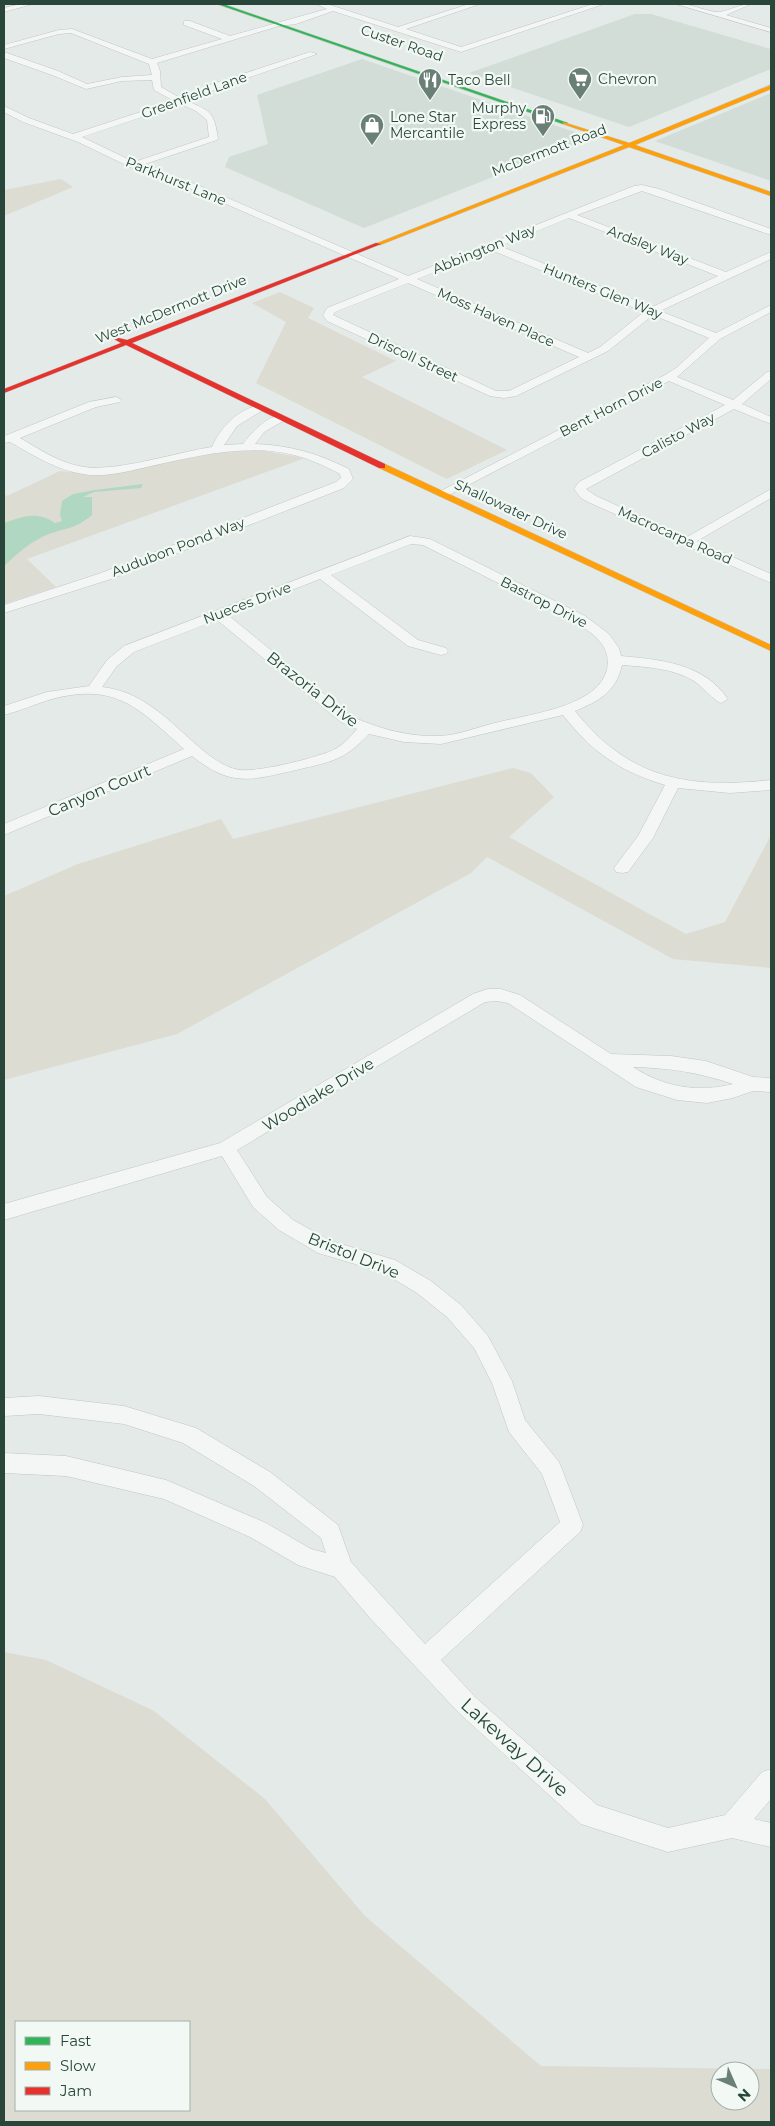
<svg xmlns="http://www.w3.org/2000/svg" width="775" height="2126" viewBox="0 0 775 2126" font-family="Montserrat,sans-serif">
	<rect width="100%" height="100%" fill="#e4eae7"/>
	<!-- built -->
	<path fill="#d2ddd7" d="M635,14H651L771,49V69L629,127L469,73Z
		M362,59L592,138L364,228L225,167L229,157L268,144L257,95Z
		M771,93V181L655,141Z"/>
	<!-- green -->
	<path fill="#dcdcd3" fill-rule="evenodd" d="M61,179L73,187L4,216V190Z
		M280,292L314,308L308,318L396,361L362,377L507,450L447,479L256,383L286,322L252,303Z
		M229,451H264L305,458L27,559L56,587L4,604V494L7,496L60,471L94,475Z
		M513,768L531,773L554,797L509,837L686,934L725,922L771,835V968L673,959L487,857L471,873L177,1034L4,1080V896L78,864L221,819L233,839Z
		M4,1652L46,1660L154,1711L265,1799L365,1916L541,2066L771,2069V2122H4ZM16,2022H189V2110H16ZM720,2071H750V2101H720Z"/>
	<!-- water -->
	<path fill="#b0d7c1" d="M143,484L141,488L94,492L83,497H92V515C75,529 69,527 49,534C31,541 18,553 4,566L5,523C22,516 39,511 55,523L62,521L60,515L62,501L73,494L95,490Z"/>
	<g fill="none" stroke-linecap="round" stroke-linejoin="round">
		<!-- street casing -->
		<g stroke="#c1c6c4" stroke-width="1">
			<path id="street" d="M21,4H33L4,12V8Z
				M316,4H327L398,27L469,4H480L406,29L461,47L593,4H604L461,52L333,11L296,24L279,26L157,63L160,71L161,87L182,99L212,84L310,52L317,54L218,88L189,102C212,111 214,114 218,138L217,140L142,165L195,184L408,276L634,186L642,185L659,189L771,229V235L642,191L577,215L726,272L771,252V259L660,311L716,333L771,305V312L720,339L677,377L733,400L767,372L771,371V379L742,404L771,417V424L734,409L586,489L596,496L687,537L771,489V498L697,541L771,574V583L588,502L581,498L574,489L579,482L725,405L669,381L447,496H439L437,493L665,375L676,368L709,338L653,315L608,351L516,396L504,398L490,396L327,321L323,315L327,308L399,279L189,188L130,167L78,142L23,122L4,112V106L29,118L73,134L174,101L154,90L152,80L122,81L86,89L52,75L4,58V53H7L58,71L87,84L122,77L152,75L149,64L71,33L59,34L4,49V45L59,30L72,29L152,59L222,39L184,25V21H190L230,36L327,9ZM181,104L196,111L207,120L209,137L134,162L82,137ZM569,218L718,276L652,307L500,246ZM491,250L644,312L600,347L588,353L417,279ZM408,283L579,357L509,391H496L333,315L335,312Z
				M676,4C690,3 702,10 716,12C725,13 739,4 751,4L726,15L771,28V32Z
				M116,397L122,400L120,402L96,407L20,438C39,449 58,462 79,466C111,474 177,452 212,447C221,427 237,410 259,405L265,408L263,410L237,426L224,445L243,444C251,433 270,412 285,416L287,418L285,420L264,432L255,444C290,445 319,454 349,469L353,479L344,488L111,579L4,613V605L101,573L336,482L341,478L340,474C325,466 310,459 294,455C247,443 197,456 151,466C129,471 105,478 83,474C56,470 33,455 10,442L4,443V436L7,435L89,402Z
				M410,536L430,539L585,616L609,634L619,648L621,656C662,660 703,663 728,699L721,703C714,701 703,687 694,681C673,668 646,667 622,665C616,692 599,701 575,711C629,779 688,789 771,780V790L730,793L678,788L653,838L628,872L622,873L616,872L614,868L638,836L665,785C619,771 592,752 563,715L441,744L404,742L369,734C344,761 330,762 296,770C251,780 232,788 192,756L4,835V824L184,749C139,709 117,682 52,699C35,704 20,711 4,715V706L47,692L89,686L107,660L124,646ZM411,544L423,545L575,622C592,633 612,645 607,669C599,706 531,714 499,722C480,726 460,735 440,736C409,737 379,729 351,716L228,615L320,579L408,646L441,655L446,654L448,651L446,648L418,640L331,575ZM217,620L341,722L357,729C351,736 345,743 337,748C322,757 259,772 241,770C229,769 219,762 210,756C175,729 149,692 102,687L117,666L134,652Z
				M488,989H501L520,995L611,1054L671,1056L706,1061L753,1077L771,1078V1092L753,1091L733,1098L707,1103L677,1100L636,1087L508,1003L497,1001L485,1002L237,1150L267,1197L293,1220L331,1241L395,1260L431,1281L461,1305L488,1336L512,1381L525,1420L559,1462L562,1469L583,1525L580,1532L441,1660L475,1697L597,1805L668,1828L725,1815L762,1772L771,1769V1799L754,1819L771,1823V1847L732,1838L668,1852L581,1824L459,1713L370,1618L335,1577L298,1565L250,1537L164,1499L66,1476L4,1473V1453L66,1456L166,1480L266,1523L311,1549L326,1553L321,1538L254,1486L183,1443L124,1424L39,1414L4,1416V1398L39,1396L124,1406L196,1428L270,1472L338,1525L351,1562L425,1644L560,1522L542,1474L509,1432L492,1383L474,1348L447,1317L417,1293L382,1272L318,1253L279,1230L253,1207L222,1156L4,1220V1204L220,1143L473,994ZM633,1067C669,1068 698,1072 733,1084C698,1093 663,1087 633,1067Z"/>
		</g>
		<!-- fast casing -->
		<g stroke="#c1c6c4" stroke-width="1">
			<path id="fast" d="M217,4H223L568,123L563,124Z"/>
		</g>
		<!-- slow casing -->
		<g stroke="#c1c6c4" stroke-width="1">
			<path id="slow" d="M771,85V89L635,145L771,192V196L629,147L380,245L375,244L624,145L563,124V122L629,143Z
				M379,464H385L771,645V651L379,468Z"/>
		</g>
		<!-- jam casing -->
		<g stroke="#c1c6c4" stroke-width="1">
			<path id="jam" d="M376,243L381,244L132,343L385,464V468H379L126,345L4,393V389L121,343L114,339V337L127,340Z"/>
		</g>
		<!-- street -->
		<use href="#street" fill="#f3f6f5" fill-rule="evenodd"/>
		<!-- fast -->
		<use href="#fast" fill="#30b455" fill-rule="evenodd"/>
		<!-- slow -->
		<use href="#slow" fill="#ff9f0a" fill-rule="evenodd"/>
		<!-- jam -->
		<use href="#jam" fill="#e5322d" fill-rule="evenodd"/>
	</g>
	<!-- icons -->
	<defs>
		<g id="supermarket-pin" transform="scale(1.25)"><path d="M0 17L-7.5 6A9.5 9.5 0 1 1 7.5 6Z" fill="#6a7f76" stroke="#f2f9f5"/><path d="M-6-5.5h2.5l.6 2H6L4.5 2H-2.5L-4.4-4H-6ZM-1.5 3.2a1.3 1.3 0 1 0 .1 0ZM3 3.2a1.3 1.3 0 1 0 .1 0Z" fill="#fff"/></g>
		<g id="restaurant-pin" transform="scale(1.25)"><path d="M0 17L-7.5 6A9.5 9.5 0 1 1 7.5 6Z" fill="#6a7f76" stroke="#f2f9f5"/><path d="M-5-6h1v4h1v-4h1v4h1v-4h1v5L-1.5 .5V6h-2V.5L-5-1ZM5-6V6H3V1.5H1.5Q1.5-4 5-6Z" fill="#fff"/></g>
		<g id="fuel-pin" transform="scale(1.25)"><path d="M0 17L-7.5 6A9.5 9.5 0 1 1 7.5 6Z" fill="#6a7f76" stroke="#f2f9f5"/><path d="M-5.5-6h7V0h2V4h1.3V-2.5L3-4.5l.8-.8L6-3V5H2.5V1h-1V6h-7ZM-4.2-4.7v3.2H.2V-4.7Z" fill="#fff"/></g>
		<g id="shop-pin" transform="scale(1.25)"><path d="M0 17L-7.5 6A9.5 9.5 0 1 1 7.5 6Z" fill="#6a7f76" stroke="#f2f9f5"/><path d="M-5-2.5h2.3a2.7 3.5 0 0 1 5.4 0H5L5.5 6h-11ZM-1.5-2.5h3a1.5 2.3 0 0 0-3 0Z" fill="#fff"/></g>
	</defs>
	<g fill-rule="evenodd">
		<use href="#supermarket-pin" x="580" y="79"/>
		<use href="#restaurant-pin" x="430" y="80"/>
		<use href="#fuel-pin" x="543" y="116"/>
		<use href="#shop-pin" x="372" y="125"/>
	</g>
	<g text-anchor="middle" stroke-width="4.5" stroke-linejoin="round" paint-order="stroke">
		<!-- far-street labels -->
		<g font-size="14" fill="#284639" stroke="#f2f9f5">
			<text transform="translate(402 43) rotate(19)" y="5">Custer Road</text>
			<text transform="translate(194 95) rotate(-20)" y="5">Greenfield Lane</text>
			<text transform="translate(549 150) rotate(-21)" y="5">McDermott Road</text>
			<text transform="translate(176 181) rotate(22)" y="5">Parkhurst Lane</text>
			<text transform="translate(648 245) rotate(21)" y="5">Ardsley Way</text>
			<text transform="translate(484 249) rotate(-22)" y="5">Abbington Way</text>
			<text transform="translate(603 291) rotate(22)" y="5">Hunters Glen Way</text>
			<text transform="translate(171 309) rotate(-22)" y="5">West McDermott Drive</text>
			<text transform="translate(496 317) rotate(24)" y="5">Moss Haven Place</text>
			<text transform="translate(413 357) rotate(25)" y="5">Driscoll Street</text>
			<text transform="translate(611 407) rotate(-27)" y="5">Bent Horn Drive</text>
			<text transform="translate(678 435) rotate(-28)" y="5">Calisto Way</text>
			<text transform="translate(511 509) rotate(25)" y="5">Shallowater Drive</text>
			<text transform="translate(675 535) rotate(24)" y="5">Macrocarpa Road</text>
			<text transform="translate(178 547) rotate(-21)" y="5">Audubon Pond Way</text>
			<text transform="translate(544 602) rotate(27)" y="5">Bastrop Drive</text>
			<text transform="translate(247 603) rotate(-21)" y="5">Nueces Drive</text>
		</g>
		<!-- far-poi labels -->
		<g font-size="14" fill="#284639" stroke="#f2f9f5" text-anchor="start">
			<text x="598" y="84">Chevron</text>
			<text x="448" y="85">Taco Bell</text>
			<text x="526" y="113" text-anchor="end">Murphy<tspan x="526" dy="16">Express</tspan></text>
			<text x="390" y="122">Lone Star<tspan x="390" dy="16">Mercantile</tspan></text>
		</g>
		<!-- street labels -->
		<g font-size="16" fill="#284639" stroke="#f2f9f5">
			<text transform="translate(313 689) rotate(38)" y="6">Brazoria Drive</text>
			<text transform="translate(99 790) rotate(-23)" y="6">Canyon Court</text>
			<text transform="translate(318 1094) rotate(-31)" y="6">Woodlake Drive</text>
			<text transform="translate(354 1255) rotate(22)" y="6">Bristol Drive</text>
		</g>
		<!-- near-street labels -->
		<g font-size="19" fill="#284639" stroke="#f2f9f5">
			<text transform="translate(515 1747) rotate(42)" y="7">Lakeway Drive</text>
		</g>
	</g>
	<!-- border -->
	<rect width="775" height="2126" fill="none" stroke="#284639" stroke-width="10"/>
	<!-- legend -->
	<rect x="15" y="2021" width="175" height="90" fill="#f2f9f5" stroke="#a1b1aa"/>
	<rect x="25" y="2037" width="25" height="8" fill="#30b455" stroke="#a1b1aa"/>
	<text x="60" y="2046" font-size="15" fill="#284639">Fast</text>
	<rect x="25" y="2062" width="25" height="8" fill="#ff9f0a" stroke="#a1b1aa"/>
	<text x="60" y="2071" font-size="15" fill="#284639">Slow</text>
	<rect x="25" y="2087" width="25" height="8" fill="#e5322d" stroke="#a1b1aa"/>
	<text x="60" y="2096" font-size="15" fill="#284639">Jam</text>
	<!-- north arrow -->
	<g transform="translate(735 2086) rotate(135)"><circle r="24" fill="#f2f9f5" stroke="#a1b1aa"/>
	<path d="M0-4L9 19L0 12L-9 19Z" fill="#6a7f76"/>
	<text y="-8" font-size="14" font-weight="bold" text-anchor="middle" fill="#284639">N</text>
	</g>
</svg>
